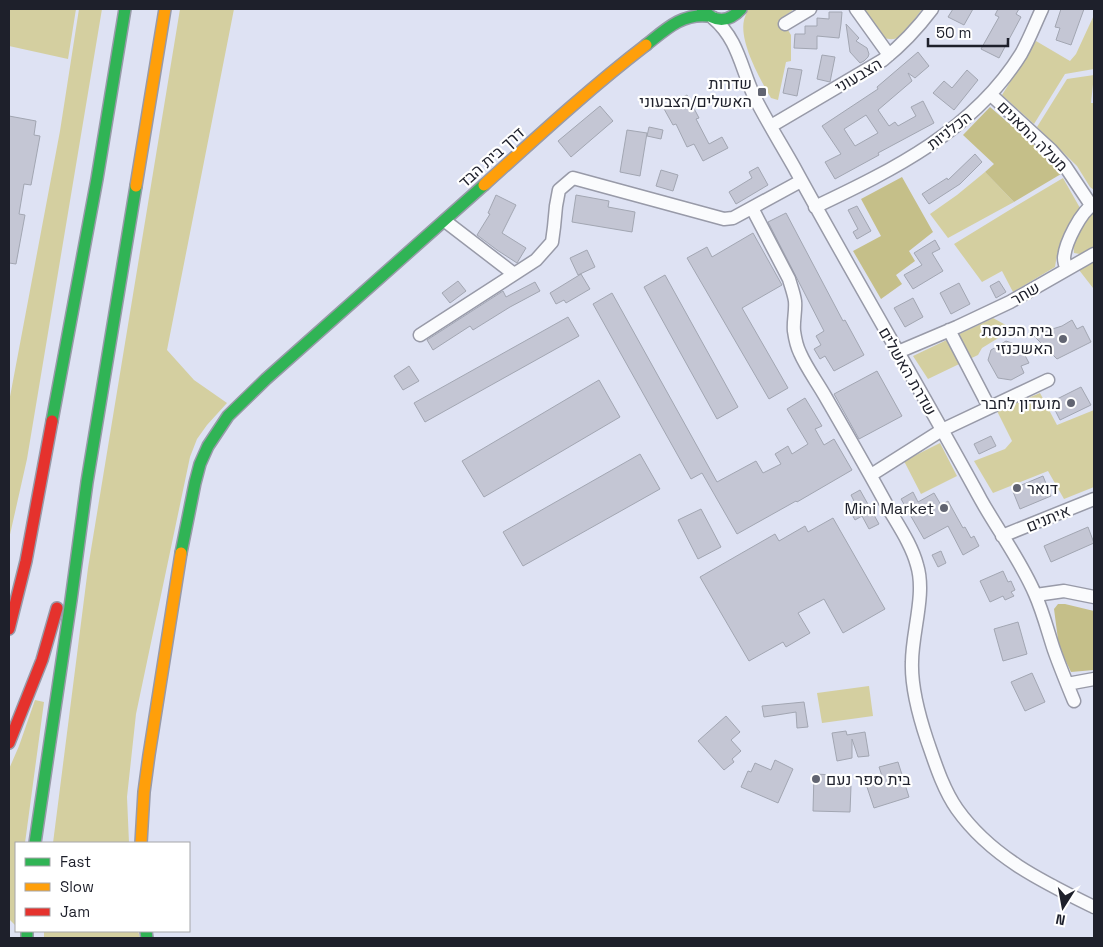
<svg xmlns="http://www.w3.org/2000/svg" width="1103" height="947" viewBox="0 0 1103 947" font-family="'Space Grotesk',Heebo,sans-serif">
	<rect width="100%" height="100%" fill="#dee2f3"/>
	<!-- green -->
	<path fill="#d4cfa0" d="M9,9H76L68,59L9,46Z
		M79,9H102L27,459L9,539V402L60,131Z
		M180,9H234L167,350L194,380L227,403L207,425L197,439L190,457L136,714L127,797L129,843H53L88,568Z
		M748,9H794L781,19L791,35V61L786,62L778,100L771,98C760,79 739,42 744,20C745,16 747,12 748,9Z
		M862,9H922C916,17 906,34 897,38C892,40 889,39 884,38Z
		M1094,15V69L1065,74L1034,124L1002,95L1036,41L1070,61L1076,54Z
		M1094,75L1091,103H1094V190L1090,187L1077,166L1037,127L1067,79Z
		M985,172L1014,202L948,238L930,214L957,195Z
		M1063,178L1080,208C1066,224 1058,245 1055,267L1013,292L1002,271L982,282L954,244L1016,206Z
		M1094,211V247L1080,254L1074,253C1072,238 1083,220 1094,211Z
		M1094,262V295L1093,288L1079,270Z
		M993,318L1013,329L982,348L978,355L928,379L913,356Z
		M1040,393L1057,425L1094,410V487L1064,499L1048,471L993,493L974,461L1005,449L1012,441L997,411Z
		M940,443L957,476L921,494L904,461Z
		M869,686L873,716L822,723L817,693Z
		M35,700L44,702L25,843H16V926L9,919V769L19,746Z
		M44,931H138L140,938H44Z"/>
	<!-- forest -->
	<path fill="#c5bf89" d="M990,107L1035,146L1061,174L1014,202L985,172L994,164L963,135Z
		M902,177L933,232L909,251L915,261L896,275L902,284L881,299L853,251L881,236L861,199Z
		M1058,604H1065L1094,611V670L1071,672L1059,647L1054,609Z"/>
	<!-- building -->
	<path fill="#c4c6d4" stroke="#a2a6b2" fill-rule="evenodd" d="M953,9H973L964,25L948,17Z
		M998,9H1019L1016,14L1021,17L999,58L981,49L999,17L995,15Z
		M1061,9H1084L1071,45L1056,40L1060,28L1055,27Z
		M829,12H842L841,24L839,38L817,36V49L794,48L795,34H805V26H817V18L829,19Z
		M846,24L859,38L856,41L867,48L869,54L868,57L864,61L860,63L850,52Z
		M918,52L929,66L915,78L908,73L912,81L878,110L889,126L895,122L898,126L916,116L911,107L923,101L934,123L878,153L879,155L835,179L825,162L841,154L822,126L878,89L877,87ZM866,115L878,133L855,146L844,129Z
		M822,55L835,57L830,82L817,79Z
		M788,68L802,70L797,96L783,93Z
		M967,70L978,80L954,110L933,93L944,81L952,88Z
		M687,95L699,118L696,119L709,144L722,137L728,148L703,161L694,144L687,147L676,124L673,125L663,107Z
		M600,106L613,121L571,157L558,141Z
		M9,116L36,121L34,135L40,136L31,185L24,184L19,214L25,215L16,264L9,263Z
		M649,127L663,130L661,139L647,136Z
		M627,130L647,133L640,176L620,172Z
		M975,154L982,162L960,184L929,204L922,194L947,178L948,180Z
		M758,167L768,185L736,204L729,192L752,178L749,172Z
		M661,170L678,175L673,191L656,186Z
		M496,195L516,205L502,233L526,248L517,263L497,250L477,235L490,214L488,213Z
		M576,195L609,201L608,207L635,212L632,232L572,222Z
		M857,206L871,231L857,239L853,232L858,229L848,210Z
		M786,213L843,321L845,320L864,355L834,371L825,356L820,359L814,349L821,345L816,336L824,331L768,222Z
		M753,233L782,285L742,308L788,388L769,399L687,258L707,247L712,257Z
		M935,240L940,249L932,253L943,271L913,289L904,275L922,265L914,253Z
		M587,250L595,267L578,275L570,258Z
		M581,274L590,289L566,303L564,300L556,304L550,293Z
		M665,275L738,407L717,419L644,287Z
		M458,281L466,291L450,303L442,293Z
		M999,281L1006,292L996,298L990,286Z
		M535,282L540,291L510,307L473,330L470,326L433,350L427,340L503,291L506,297Z
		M959,283L970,304L951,314L940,293Z
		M612,293L717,482L756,461L763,473L781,464L775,454L788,446L792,454L808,444L787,409L805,398L822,426L815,429L824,445L834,439L852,470L797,502L796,501L737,534L702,473L691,479L593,304Z
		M913,298L923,317L905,327L894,308Z
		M568,317L579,336L425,422L414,403Z
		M1072,320L1077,329L1083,326L1091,342L1057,359L1033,335L1062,326Z
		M1006,341L1020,346L1029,363L1021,366L1024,373L1011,380L998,378L988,360L991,350Z
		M409,366L419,381L403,390L394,376Z
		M877,371L902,416L859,439L834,394Z
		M599,380L620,417L484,497L462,461Z
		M1081,387L1091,405L1060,420L1051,402Z
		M991,436L996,446L979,454L974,444Z
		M640,454L660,489L523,566L503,532Z
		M1043,476L1051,496L1020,509L1012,489Z
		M860,490L879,524L869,529L862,516L855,520L849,509L856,505L851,495Z
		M913,492L918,502L934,493L941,505L948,501L963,528L965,527L971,538L974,536L979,546L963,555L948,526L924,539L901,499Z
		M701,509L721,547L698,559L678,520Z
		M833,518L885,609L843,633L824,599L798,613L810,633L786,647L783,642L749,661L700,577L775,534L779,541L805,526L808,532Z
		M1088,527L1094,543L1051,562L1044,546Z
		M941,551L946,563L938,567L932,555Z
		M1003,571L1008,582L1011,581L1015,590L1011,592L1014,596L1005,600L1003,596L990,602L980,581Z
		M1018,622L1027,654L1003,661L994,629Z
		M1032,673L1045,702L1025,711L1011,682Z
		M804,702L808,727L797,728L796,712L764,717L762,706Z
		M726,716L740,732L731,740L741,751L732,759L734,762L724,770L698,741Z
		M846,731L847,735L865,732L869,756L858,757L852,739V758L837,761L832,733Z
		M775,760L793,769L778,803L741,787L748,771L751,772L755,763L771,770Z
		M898,762L909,797L874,808L866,784L883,779L879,767Z
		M814,774L835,775V785L851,786L850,812L813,811Z"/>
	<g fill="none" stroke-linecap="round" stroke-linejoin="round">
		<!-- street casing -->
		<g stroke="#989aa8" stroke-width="15">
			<path id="street" d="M856,9L889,55
				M713,18C738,39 741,68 754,96C766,120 781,144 794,167C855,279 920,388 981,500C999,532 1021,561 1035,594C1043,612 1048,632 1054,650C1060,667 1067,684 1074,701
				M785,24L810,9
				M990,94L1051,150L1065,166L1091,205
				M771,126L883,60C903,44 917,29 932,9
				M815,207C893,170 974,130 1021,54C1029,40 1035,24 1042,9
				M752,208L789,279C791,286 794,294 795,301C796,311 793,321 794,331C795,338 797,347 800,353C806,367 817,382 825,396C847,434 869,472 890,511C900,528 912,546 917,565C926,594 912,632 912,662C911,688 919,716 927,740C935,763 943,789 957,809C991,857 1043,882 1094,907
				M445,221L514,274
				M1067,269C1065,265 1064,262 1064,258C1065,243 1081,211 1094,204
				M949,330L989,407
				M420,335L536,260L552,242L554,227L556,206L559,190L573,178L724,219L733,218L801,181
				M898,352L957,327L1010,302L1094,254
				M871,475L942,430L1048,380
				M1002,536L1094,499
				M1036,595L1064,591L1094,597
				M1067,684L1094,679"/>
		</g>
		<!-- fast casing -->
		<g stroke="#989aa8" stroke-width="14">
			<path id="fast" d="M702,9C715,23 728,23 741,9
				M646,45C665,30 682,13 708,16
				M52,421L97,179L125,9
				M181,553L195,483L200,464L208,446L228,416L266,379L484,185
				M35,843L71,600L87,482L136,186
				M27,931V938
				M146,931L147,938"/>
		</g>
		<!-- slow casing -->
		<g stroke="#989aa8" stroke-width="14">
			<path id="slow" d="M484,185C537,137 590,88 646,45
				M136,186L165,9
				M141,843L144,792L149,755L181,553"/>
		</g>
		<!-- jam casing -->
		<g stroke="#989aa8" stroke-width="14">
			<path id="jam" d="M9,629L26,561L52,421
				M9,743L42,660L57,608"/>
		</g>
		<!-- street -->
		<use href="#street" stroke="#fafbfd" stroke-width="12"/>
		<!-- fast -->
		<use href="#fast" stroke="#30b455" stroke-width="11"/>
		<!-- slow -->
		<use href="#slow" stroke="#ff9f0a" stroke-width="11"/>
		<!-- jam -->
		<use href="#jam" stroke="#e5322d" stroke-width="11"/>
	</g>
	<!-- markers -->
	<g fill="#616471" stroke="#fff" stroke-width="2">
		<rect x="757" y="87" width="10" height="10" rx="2.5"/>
		<circle cx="1063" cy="339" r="5"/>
		<circle cx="1071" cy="403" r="5"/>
		<circle cx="1017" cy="488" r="5"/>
		<circle cx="944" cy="508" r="5"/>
		<circle cx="816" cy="779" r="5"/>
	</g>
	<g text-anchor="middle" stroke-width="4.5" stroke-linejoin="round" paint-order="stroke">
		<!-- street labels -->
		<g font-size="16" fill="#1e202b" stroke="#fff">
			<text transform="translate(858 75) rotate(-31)" y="6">הצבעוני</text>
			<text transform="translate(949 130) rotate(-38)" y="6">הכלניות</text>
			<text transform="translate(1033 136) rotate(45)" y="6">מעלה התאנים</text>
			<text transform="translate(491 157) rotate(-42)" y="6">דרך בית הבד</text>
			<text transform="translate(1025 293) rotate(-30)" y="6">שחר</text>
			<text transform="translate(908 371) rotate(60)" y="6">שדרת האשלים</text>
			<text transform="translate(1048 518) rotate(-22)" y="6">איתנים</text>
		</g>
		<!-- poi labels -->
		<g font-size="16" fill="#1e202b" stroke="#fff" text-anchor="end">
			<text x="752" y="89">שדרות<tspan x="752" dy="18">האשלים/הצבעוני</tspan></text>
			<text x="1053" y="336">בית הכנסת<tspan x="1053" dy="18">האשכנזי</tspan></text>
			<text x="1061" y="409">מועדון לחבר</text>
			<text x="1027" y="494" text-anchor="start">דואר</text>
			<text x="934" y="514">Mini Market</text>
			<text x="826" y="785" text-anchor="start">בית ספר נעם</text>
		</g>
	</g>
	<!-- border -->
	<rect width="1103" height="947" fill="none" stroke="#1e202b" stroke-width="20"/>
	<!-- legend -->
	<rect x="15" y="842" width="175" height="90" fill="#ffffff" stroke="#a5a6aa"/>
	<rect x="25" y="858" width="25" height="8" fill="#30b455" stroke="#a5a6aa"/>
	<text x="60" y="867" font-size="15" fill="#1e202b">Fast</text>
	<rect x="25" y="883" width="25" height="8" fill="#ff9f0a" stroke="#a5a6aa"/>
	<text x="60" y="892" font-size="15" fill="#1e202b">Slow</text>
	<rect x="25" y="908" width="25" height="8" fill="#e5322d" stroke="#a5a6aa"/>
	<text x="60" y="917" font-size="15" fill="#1e202b">Jam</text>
	<!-- north arrow -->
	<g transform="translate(1063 907) rotate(191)" stroke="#ffffff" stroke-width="4" paint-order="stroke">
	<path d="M0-4L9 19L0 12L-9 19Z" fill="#1e202b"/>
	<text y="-8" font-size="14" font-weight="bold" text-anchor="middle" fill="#1e202b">N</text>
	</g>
	<!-- scale -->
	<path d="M928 38v8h80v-8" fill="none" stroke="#1e202b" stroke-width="2.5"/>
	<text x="936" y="38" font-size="15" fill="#1e202b" stroke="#ffffff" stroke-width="4" paint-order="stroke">50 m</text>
</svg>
